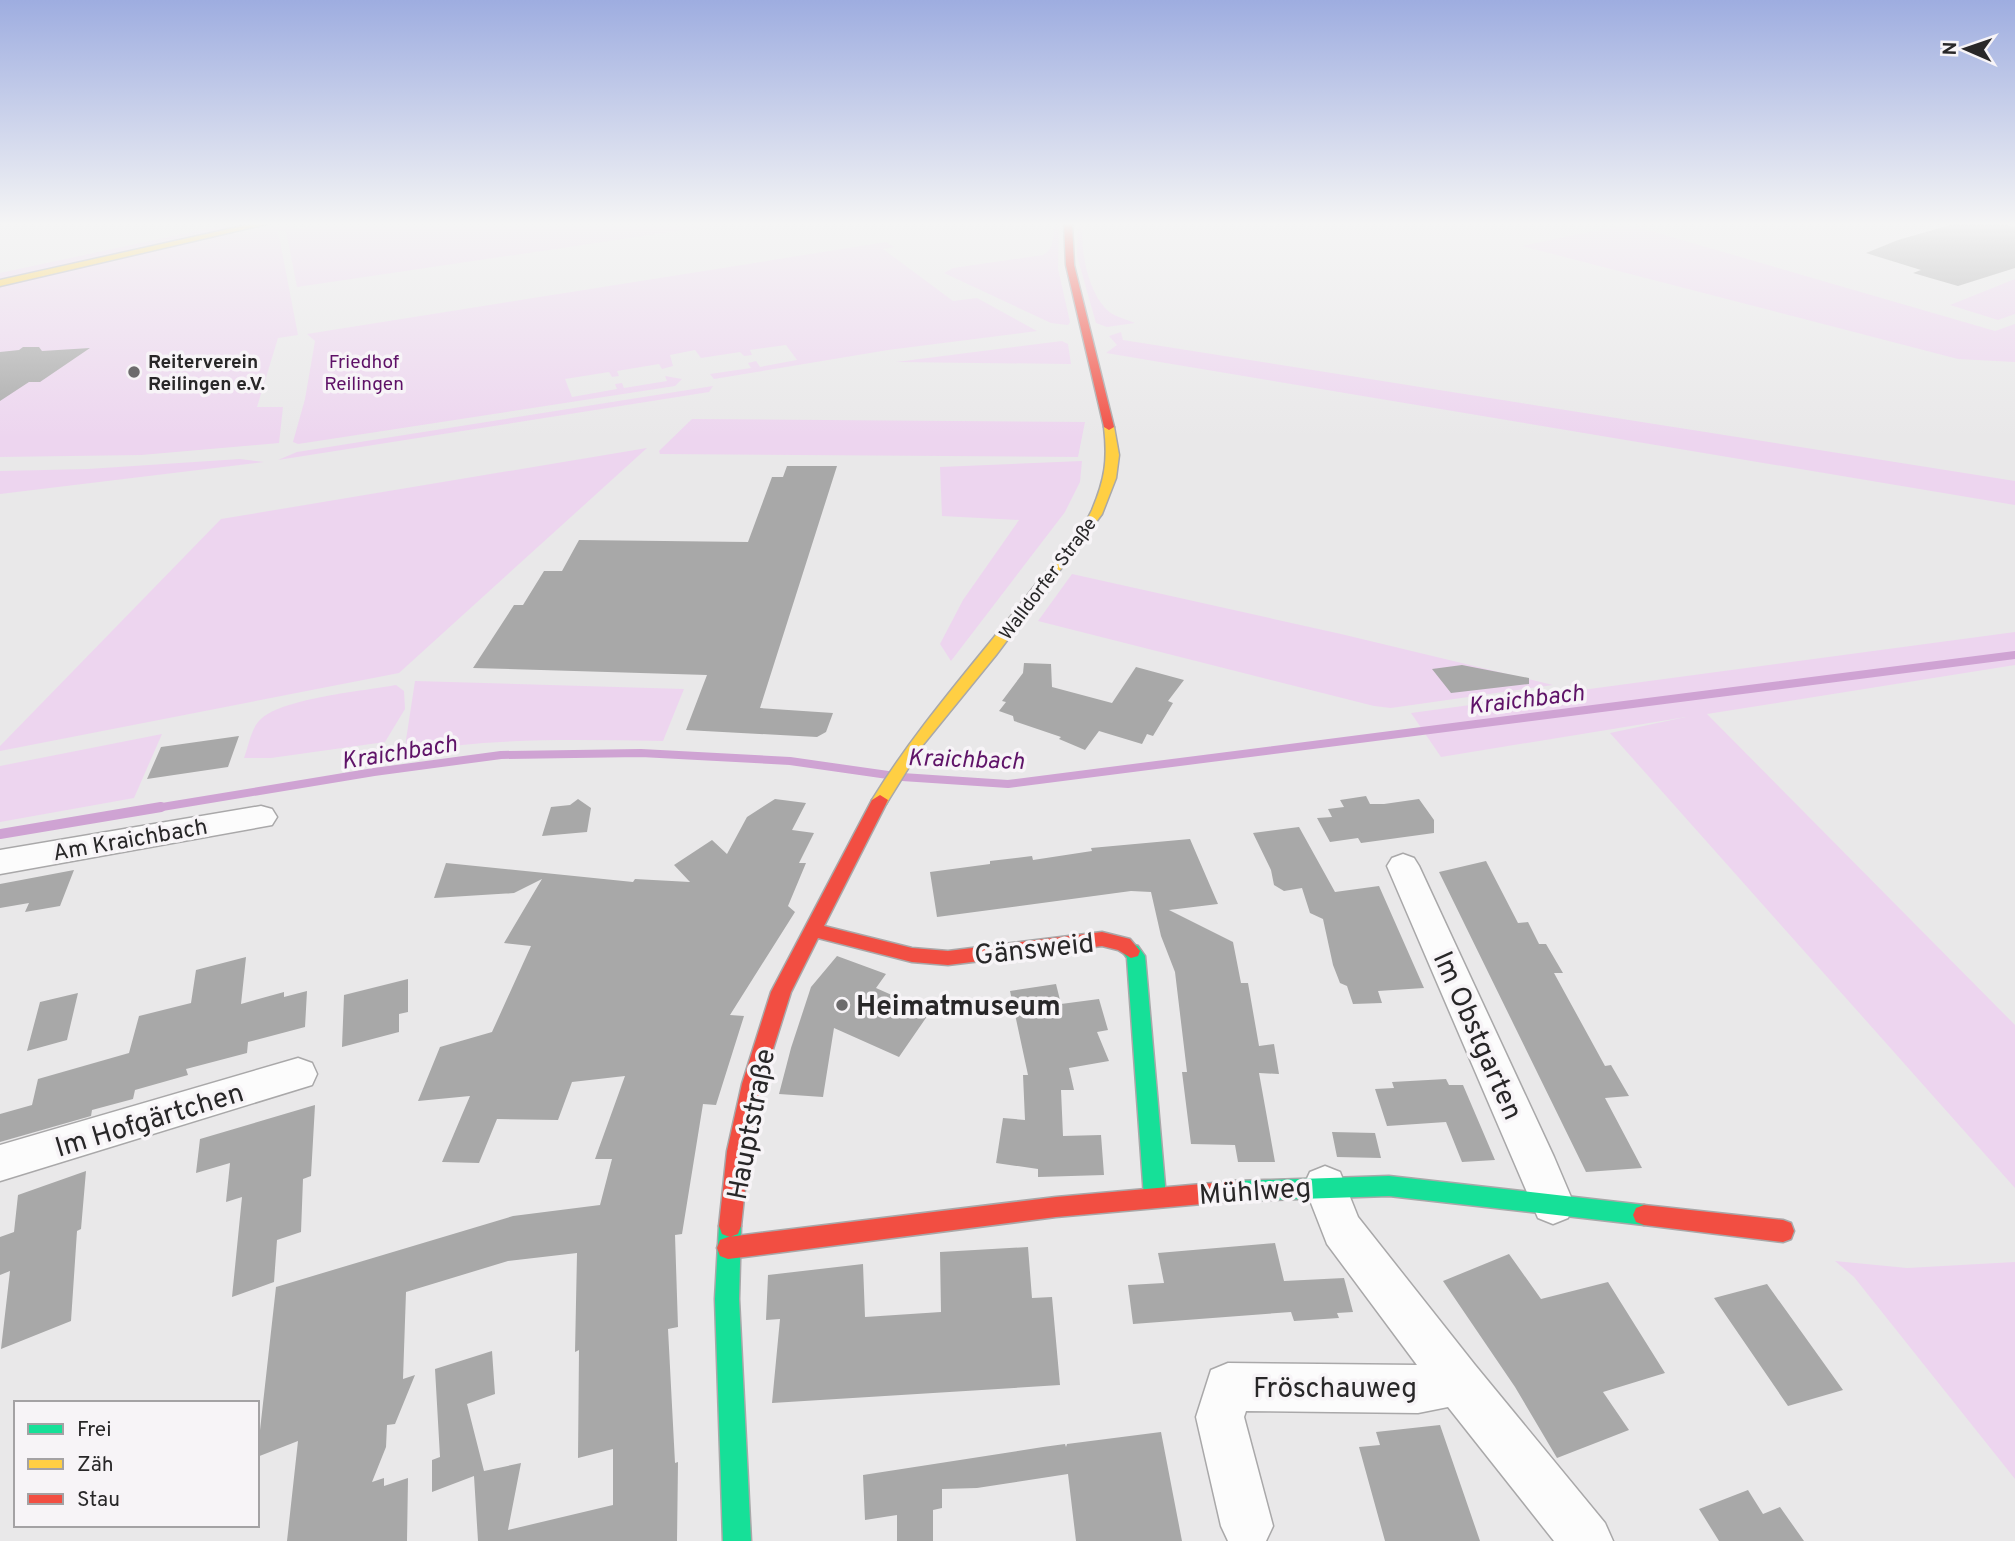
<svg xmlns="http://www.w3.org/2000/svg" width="2015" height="1541" viewBox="0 0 2015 1541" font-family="Overpass,sans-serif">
	<rect width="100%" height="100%" fill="#e9e8e9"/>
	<!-- green -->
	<path fill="#edd5ef" d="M234,223H257L0,280V273Z
		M280,223H304L293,226L295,229L330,223H731L297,287L286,231H278L298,335L278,338L257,407H283L279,443L141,455L0,457V286Z
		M1055,223H1059L1058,269L1070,322L1068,325L1051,323L944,273L953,268L1043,255C1055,249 1053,235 1055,223Z
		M1078,223H1083C1080,249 1087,288 1105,308C1112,316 1125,319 1135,323L1107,327L1096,323L1077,256Z
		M1627,224L1995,331L2015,324V362L1958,359L1522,246Z
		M886,242L894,247L883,249L953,301L977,298L1037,331L888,350L714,379L710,374L751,368L748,363L756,361L760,367L797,360L786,345L750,350L752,355L744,356L740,352L701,358L695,350L670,355L673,366L662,369L659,364L617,371L619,376L612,377L609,372L565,379L572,397L617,389L615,384L622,383L624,388L667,381L665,376L682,379L675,386L298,444L293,442L305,399L315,341L307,334Z
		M2015,279V314L1998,320L1950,305Z
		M1121,332L1123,340L2015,481V505L1106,353L1117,345L1109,336Z
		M1062,341L1068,344L1071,364L896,362Z
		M713,386L709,392L278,460L297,452Z
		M692,419L1085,422L1078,457L660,454L659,451Z
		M647,448L399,673L0,751V746L221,519Z
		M240,459L264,462L0,494V471L88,469Z
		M1082,461L1080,482L1065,512L951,661L940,644L963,600L1019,520L942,516L940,467Z
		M1072,574L1341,634L1553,685L1391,708L1374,706L1038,621Z
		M2015,632V665L1707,714L2015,1025V1188L1610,733L1686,717L1441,757L1411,713Z
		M415,681L684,689L663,741C577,740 490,737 404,753Z
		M396,685L404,691L405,709L385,742L271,758H244C249,745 251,727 262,718C286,698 363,691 396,685Z
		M162,734L134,798L0,822V766Z
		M1835,1261L1907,1268L2015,1262V1479L1854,1277Z"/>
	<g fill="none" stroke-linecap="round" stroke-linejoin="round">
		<!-- stream-far1 -->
		<path stroke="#cfa3d3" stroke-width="8" d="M902,777L1008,784L2015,655
			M150,809L374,772L501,755L641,753L790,761L888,775"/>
		<!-- stream -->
		<path stroke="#cfa3d3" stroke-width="10" d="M0,834L161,807"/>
	</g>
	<!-- building -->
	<path fill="#a8a8a8" d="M1957,223H2000L2015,227V268L1958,286L1913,273L1921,270L1866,253L1898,240Z
		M23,347H39L42,351L90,348L40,382H29L0,401V352L19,350Z
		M787,466H837L760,708L833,713L826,732L817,737L686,730L707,675L473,668L514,605H523L544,571H562L579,540L748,542L772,477H783Z
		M1024,663L1051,664L1052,687L1112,703L1136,667L1184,680L1168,701L1173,703L1153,736L1147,734L1142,744L1099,731L1085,750L1059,739L1061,737L1014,721L1013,716L999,711L1006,702L1002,701L1023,673Z
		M1462,665L1529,678V684L1451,693L1432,669Z
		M239,736L228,767L147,779L161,747Z
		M1366,796L1370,804H1384L1419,799L1434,820V833L1361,843L1358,838L1330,842L1317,818L1332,817L1328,809L1344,807L1340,800Z
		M578,799L591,808L587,832L542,836L551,807L570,805Z
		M775,799L806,803L792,830L814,833L799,863H806L788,906L795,912L730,1015L744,1016L716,1105L703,1104L682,1234L675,1235L678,1327L668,1329L675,1463L678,1462L677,1541H478L474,1476L432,1492V1460L440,1457L435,1369L492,1351L495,1394L467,1404L484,1471L521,1463L508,1530L613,1505V1449L578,1458L579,1350L575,1352L577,1253L508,1261L406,1292L403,1379L415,1375L395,1424L387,1425L386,1447L372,1482L384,1478V1486L408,1478L407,1541H287L298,1441L257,1457L276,1287L513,1216L600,1205L612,1159H595L625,1076L572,1082L558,1120L497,1119L479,1163L442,1162L470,1096L418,1101L440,1047L492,1032L531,946L504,943L542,879L514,893L434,898L446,863L633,882L635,879L690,882L674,865L712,840L727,854L747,817Z
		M1299,827L1335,892L1379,886L1424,988L1378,991L1382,1003L1353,1004L1347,986L1340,983L1333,965L1323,919L1310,913L1302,888L1284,891L1274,885L1271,870L1253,833Z
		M1190,839L1218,904L1169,910L1233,942L1241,983H1248L1259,1046L1274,1044L1279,1074L1259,1073L1275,1162H1238L1235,1145L1191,1144L1182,1072H1187L1175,972L1161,936L1151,892L1131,891L937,917L930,872L990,864V861L1032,856L1033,860L1092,851L1091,848Z
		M1486,861L1518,923L1528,922L1539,944H1546L1563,973H1554L1605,1066L1611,1065L1629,1096L1605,1098L1642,1168L1586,1172L1439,872Z
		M74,870L60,906L25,912L29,903L0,908V884Z
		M837,956L886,974L876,988L930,1012L899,1057L834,1028L823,1097L779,1094L791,1048L811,987Z
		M246,957L241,1004L284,992V997L307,991L305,1027L248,1042L247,1053L186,1069L188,1075L135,1090L133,1099L92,1110L91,1116L0,1142V1114L32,1105L38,1079L129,1053L139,1016L191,1003L196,970Z
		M408,979V1012L399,1014V1032L342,1047L344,995Z
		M1056,984L1061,1004L1099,999L1108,1030L1097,1032L1109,1061L1069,1068L1074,1090H1061L1063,1136L1101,1135L1104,1175L1038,1177V1169L996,1163L1003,1118L1025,1120L1023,1075H1028L1010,991Z
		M78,993L67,1040L27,1051L40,1002Z
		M1446,1079L1449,1085H1463L1495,1160L1462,1162L1446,1122L1387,1126L1375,1089L1394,1088L1392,1082Z
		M315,1105L311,1176L303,1179L301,1232L277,1240L274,1282L232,1297L242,1197L226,1202L230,1163L196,1173L200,1139Z
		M1332,1132L1375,1133L1381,1158L1337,1157Z
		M86,1171L81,1229L77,1231L71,1321L1,1349L10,1271L0,1275V1237L14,1232L18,1195Z
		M1275,1243L1284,1281L1344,1278L1353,1312L1337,1313L1339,1318L1294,1321L1291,1312L1133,1324L1128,1285L1164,1283L1158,1253Z
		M1028,1247L1032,1298L1052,1297L1060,1385L772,1403L780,1319L766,1320L768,1275L863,1264L865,1317L941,1312L940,1252Z
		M1509,1254L1541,1299L1608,1282L1665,1373L1603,1392L1629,1430L1557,1458L1515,1387L1443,1281Z
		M1767,1284L1843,1390L1788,1406L1714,1298Z
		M1440,1425L1480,1541H1385L1359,1447L1380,1445L1376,1432Z
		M1161,1432L1182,1541H1076L1068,1474L977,1488L942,1489V1508L933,1510V1541H897V1515L865,1520L863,1475L1043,1447L1065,1444L1066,1447L1067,1444Z
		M1748,1490L1763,1514L1780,1507L1804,1541H1719L1699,1509Z"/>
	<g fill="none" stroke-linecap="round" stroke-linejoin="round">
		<!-- street casing -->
		<g stroke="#a9a8a9" stroke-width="3">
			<path id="street" d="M261,806L272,809L277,817L272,825L0,874V850Z
				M1403,854L1414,858L1419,866L1554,1157L1574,1204L1568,1218L1553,1224L1538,1218L1387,866L1392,858Z
				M298,1058L312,1063L317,1074L312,1085L0,1181V1145Z
				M1325,1166L1340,1172L1358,1217L1475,1365L1605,1523L1613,1541H1554L1448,1407L1418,1413L1246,1411L1244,1417L1273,1526L1266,1541H1228L1221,1526L1196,1417L1211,1370L1228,1363L1417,1365L1327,1244L1304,1185L1310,1172Z"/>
		</g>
		<!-- fast casing -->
		<g stroke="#a9a8a9" stroke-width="3">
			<path id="fast" d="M1131,944L1138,946L1145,956L1166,1197L1163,1204L1155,1207L1147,1204L1144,1197L1127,958L1122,951L1124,946Z
				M1389,1176L1644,1205L1652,1208L1655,1215L1652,1222L1644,1225L1389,1196L1236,1201L1228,1198L1225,1191L1228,1184L1236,1181Z
				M730,1215L738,1218L741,1226L739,1299L751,1541H723L715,1299L719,1226L722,1218Z"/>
		</g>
		<!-- slow casing -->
		<g stroke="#a9a8a9" stroke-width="3">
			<path id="slow" d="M256,223H271L0,286V280Z
				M1109,424L1114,427L1119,455L1116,478L1102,514L996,655L922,746L886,804H874L872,800C920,722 982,655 1037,583C1053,563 1082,532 1092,510C1105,479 1108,460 1104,427Z"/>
		</g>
		<!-- jam casing -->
		<g stroke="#a9a8a9" stroke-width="3">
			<path id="jam" d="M1064,223H1072L1074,265L1114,427L1109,430L1104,427L1066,265Z
				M880,795L888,800L824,926L912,948L948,951L1102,932L1130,939L1140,951L1138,956L1131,958L1118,950L1102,946L948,965L912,962L818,938L791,992L762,1084L749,1151L741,1226L738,1234L730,1237L722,1234L719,1226L727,1151L742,1084L771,992L872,800Z
				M1236,1181L1244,1184L1247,1191L1244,1198L1236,1201L1056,1217L728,1259L720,1256L717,1248L720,1240L728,1237L1056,1197Z
				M1644,1205L1783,1220L1791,1223L1794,1231L1791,1239L1783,1242L1644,1225L1636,1222L1633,1215L1636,1208Z"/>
		</g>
		<!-- street -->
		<use href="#street" fill="#fcfcfc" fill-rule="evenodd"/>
		<!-- fast -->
		<use href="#fast" fill="#16e098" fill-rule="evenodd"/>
		<!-- slow -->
		<use href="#slow" fill="#ffcf43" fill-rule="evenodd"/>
		<!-- jam -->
		<use href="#jam" fill="#f24e42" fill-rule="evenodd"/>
	</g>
	<!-- sky -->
	<linearGradient id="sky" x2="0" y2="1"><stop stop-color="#9eade0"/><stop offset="0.51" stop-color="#f5f5f5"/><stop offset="1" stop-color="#f5f5f5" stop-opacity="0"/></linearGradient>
	<rect width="2015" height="439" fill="url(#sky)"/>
	<!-- markers -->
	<g fill="#6c6b6c" stroke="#f7f4f7" stroke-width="2.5">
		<circle cx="134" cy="372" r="7"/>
		<circle cx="842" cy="1005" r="7"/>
	</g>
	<g text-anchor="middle" stroke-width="7" stroke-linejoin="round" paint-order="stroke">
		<!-- far-poi labels -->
		<g font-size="19" font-weight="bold" fill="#282728" stroke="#f7f4f7" text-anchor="start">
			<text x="148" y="368">Reiterverein<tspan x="148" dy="22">Reilingen e.V.</tspan></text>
		</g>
		<!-- far-park labels -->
		<g font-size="19" fill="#5e1167" stroke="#f7f4f7">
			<text x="364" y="368">Friedhof<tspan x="364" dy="22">Reilingen</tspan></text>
		</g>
		<!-- far-street labels -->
		<g font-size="19" fill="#282728" stroke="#f7f4f7">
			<text transform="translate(1047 578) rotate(-53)" y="7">Walldorfer Straße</text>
		</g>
		<!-- street labels -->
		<g font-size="23" fill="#282728" stroke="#f7f4f7">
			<text transform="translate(130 839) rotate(-10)" y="8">Am Kraichbach</text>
		</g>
		<!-- water labels -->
		<g font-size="24" font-style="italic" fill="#5f1368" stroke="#f7f4f7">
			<text transform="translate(1526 699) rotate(-7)" y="8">Kraichbach</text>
			<text transform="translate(399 752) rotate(-9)" y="8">Kraichbach</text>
			<text transform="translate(966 759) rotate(2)" y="8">Kraichbach</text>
		</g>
		<!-- near-street labels -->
		<g font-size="28" fill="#282728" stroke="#f7f4f7">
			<text transform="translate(1034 948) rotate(-6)" y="10">Gänsweid</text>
			<text transform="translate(1479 1035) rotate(66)" y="10">Im Obstgarten</text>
			<text transform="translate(149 1119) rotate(-17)" y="10">Im Hofgärtchen</text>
			<text transform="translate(750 1124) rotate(-79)" y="10">Hauptstraße</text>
			<text transform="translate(1255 1190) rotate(-4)" y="10">Mühlweg</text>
			<text x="1335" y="1397">Fröschauweg</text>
		</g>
		<!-- near-poi labels -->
		<g font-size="28" font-weight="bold" fill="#282728" stroke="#f7f4f7" text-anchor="start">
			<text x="856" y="1015">Heimatmuseum</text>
		</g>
	</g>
	<!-- legend -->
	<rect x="14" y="1401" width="245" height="126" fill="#f7f4f7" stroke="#a4a2a4" stroke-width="2"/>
	<rect x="28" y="1424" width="35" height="10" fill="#16e098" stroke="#a4a2a4" stroke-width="2"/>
	<text x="77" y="1436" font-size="21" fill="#282728">Frei</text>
	<rect x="28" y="1459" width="35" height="10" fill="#ffcf43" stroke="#a4a2a4" stroke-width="2"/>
	<text x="77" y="1471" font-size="21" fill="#282728">Zäh</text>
	<rect x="28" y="1494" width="35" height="10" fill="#f24e42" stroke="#a4a2a4" stroke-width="2"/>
	<text x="77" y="1506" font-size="21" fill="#282728">Stau</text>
	<!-- north arrow -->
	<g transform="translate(1966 49) rotate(272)" stroke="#f7f4f7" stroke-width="5" paint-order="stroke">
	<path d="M0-5L12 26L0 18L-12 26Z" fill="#282728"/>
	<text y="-10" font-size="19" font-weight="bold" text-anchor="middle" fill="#282728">N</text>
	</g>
</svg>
